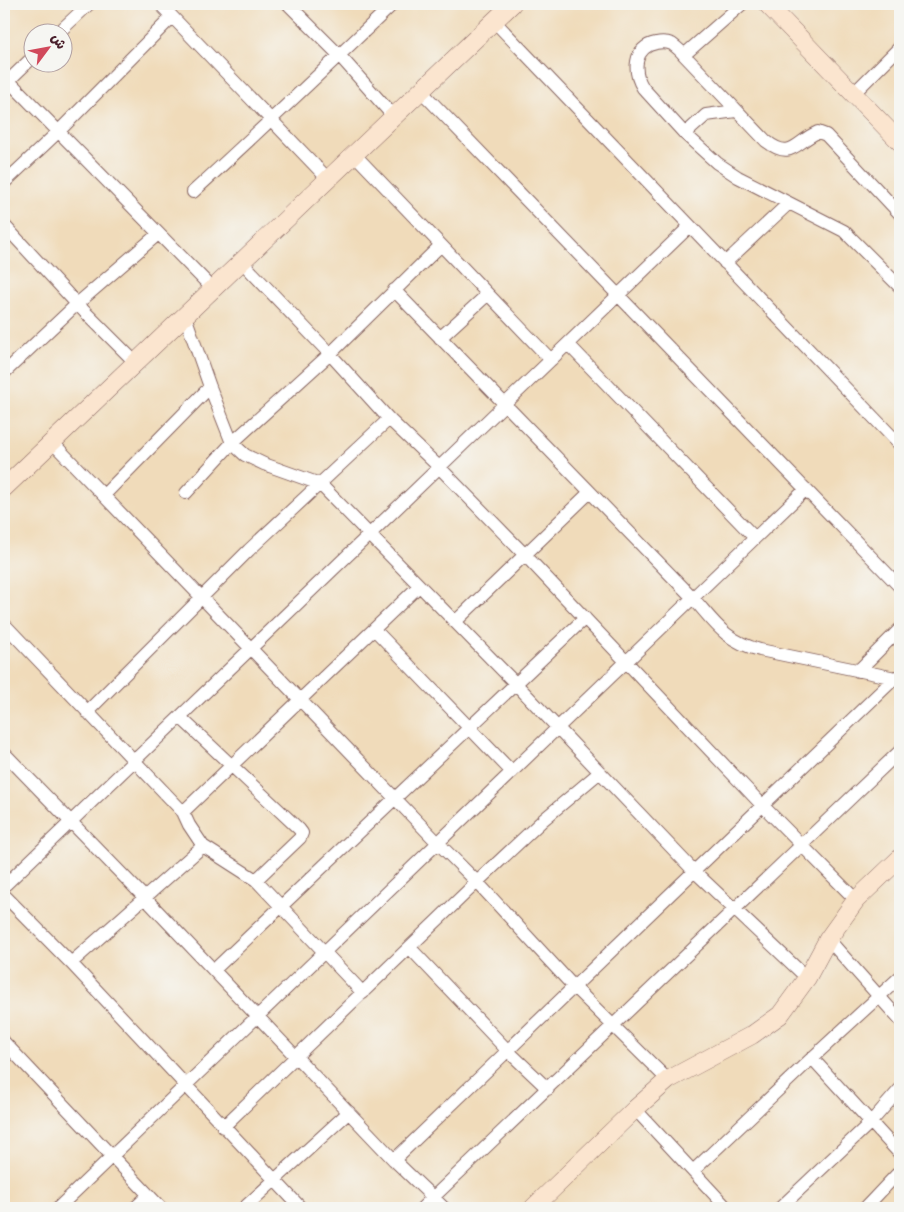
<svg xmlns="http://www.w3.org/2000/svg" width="904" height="1212" viewBox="0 0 904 1212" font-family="Sriracha,'Playpen Sans Arabic',sans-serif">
	<rect width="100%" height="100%" fill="#f6f6f2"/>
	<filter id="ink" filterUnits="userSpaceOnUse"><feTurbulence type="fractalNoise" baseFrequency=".02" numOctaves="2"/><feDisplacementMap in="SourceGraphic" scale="10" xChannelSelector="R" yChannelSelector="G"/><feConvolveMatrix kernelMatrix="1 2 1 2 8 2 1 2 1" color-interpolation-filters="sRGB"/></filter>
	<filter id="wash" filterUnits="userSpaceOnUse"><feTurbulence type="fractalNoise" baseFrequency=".0096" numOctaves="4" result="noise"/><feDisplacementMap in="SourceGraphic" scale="20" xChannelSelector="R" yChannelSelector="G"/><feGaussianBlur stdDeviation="1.12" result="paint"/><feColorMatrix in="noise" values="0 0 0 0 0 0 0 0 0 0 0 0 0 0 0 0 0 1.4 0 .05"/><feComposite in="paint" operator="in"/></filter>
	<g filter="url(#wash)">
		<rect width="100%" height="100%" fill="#f0dbba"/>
	</g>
	<g filter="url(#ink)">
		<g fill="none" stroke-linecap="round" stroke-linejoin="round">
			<!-- street casing -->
			<g stroke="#84615d" stroke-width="14">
				<path id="street" d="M160,4L328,179
					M288,4L339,55L394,117
					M494,21L900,445
					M59,32L89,4
					M684,55L742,4
					M4,76L213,289
					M4,85L32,58
					M421,91L900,587
					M854,93L900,47
					M685,134L706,115L736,111
					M354,154L551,360
					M4,183L58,132L172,17
					M193,192C261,130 327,67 393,4
					M900,214L826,135L818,132C795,142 792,161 766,141L684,55C681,51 676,47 672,44C667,42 660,42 656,43C633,47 633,72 643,88L685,134L717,163L738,177L844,231L900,287
					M4,225L77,304L136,363
					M242,262L330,354L389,419L439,467L524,554L762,805L856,900
					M725,263L789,203
					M394,290L693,598C715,623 725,641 760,650L900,679
					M185,316L210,387L232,443L245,455L264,464L320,484L516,684L694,871L807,978
					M440,338L488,294
					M568,344L755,538
					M4,373L77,304L158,234
					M52,442L438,843L477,882L574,987L668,1080
					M186,493L232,443L330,354L441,245
					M104,495L210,387
					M455,622L590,492
					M4,624L183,812L189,825L203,846L256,880L363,993
					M374,629L512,772
					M858,671L900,629
					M87,712L249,550L389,419
					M180,717L299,829L302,833L300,838L256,880
					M4,753L145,898L394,1160L444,1208
					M183,812L419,586
					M4,886L690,226
					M4,895L71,963L301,1208
					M828,939L900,1020
					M410,948L508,1051L548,1089
					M71,963L203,846
					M214,970L585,618
					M4,1042L161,1208
					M812,1058L900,1154
					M635,1109L727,1208
					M223,1127L477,882L543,820L600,772
					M394,1160L896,677
					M693,1171L812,1058L900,977
					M58,1208L806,489
					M135,1208L149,1195
					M244,1208L349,1112
					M422,1208L900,751
					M780,1208L871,1122L900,1089
					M865,1208L900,1171"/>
			</g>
			<!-- secondary casing -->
			<g stroke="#84615d" stroke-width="19">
				<path id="secondary" d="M767,4L900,142
					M4,488L512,4
					M533,1208L635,1109L668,1080L752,1035L780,1015L807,978L828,939L856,900L900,858"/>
			</g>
			<!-- street -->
			<use href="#street" stroke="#fff" stroke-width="12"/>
			<!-- secondary -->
			<use href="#secondary" stroke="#fbe5cf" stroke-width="18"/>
		</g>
	</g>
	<!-- margin -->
	<rect width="904" height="1212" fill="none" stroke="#f6f6f2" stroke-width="20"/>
	<!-- north arrow -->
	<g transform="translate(48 48) rotate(58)"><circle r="24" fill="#f6f6f2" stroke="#b1a0a2"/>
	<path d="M0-4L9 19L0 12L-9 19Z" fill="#d1495b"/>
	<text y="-8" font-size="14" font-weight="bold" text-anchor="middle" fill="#4a1f2b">ش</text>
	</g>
</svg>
